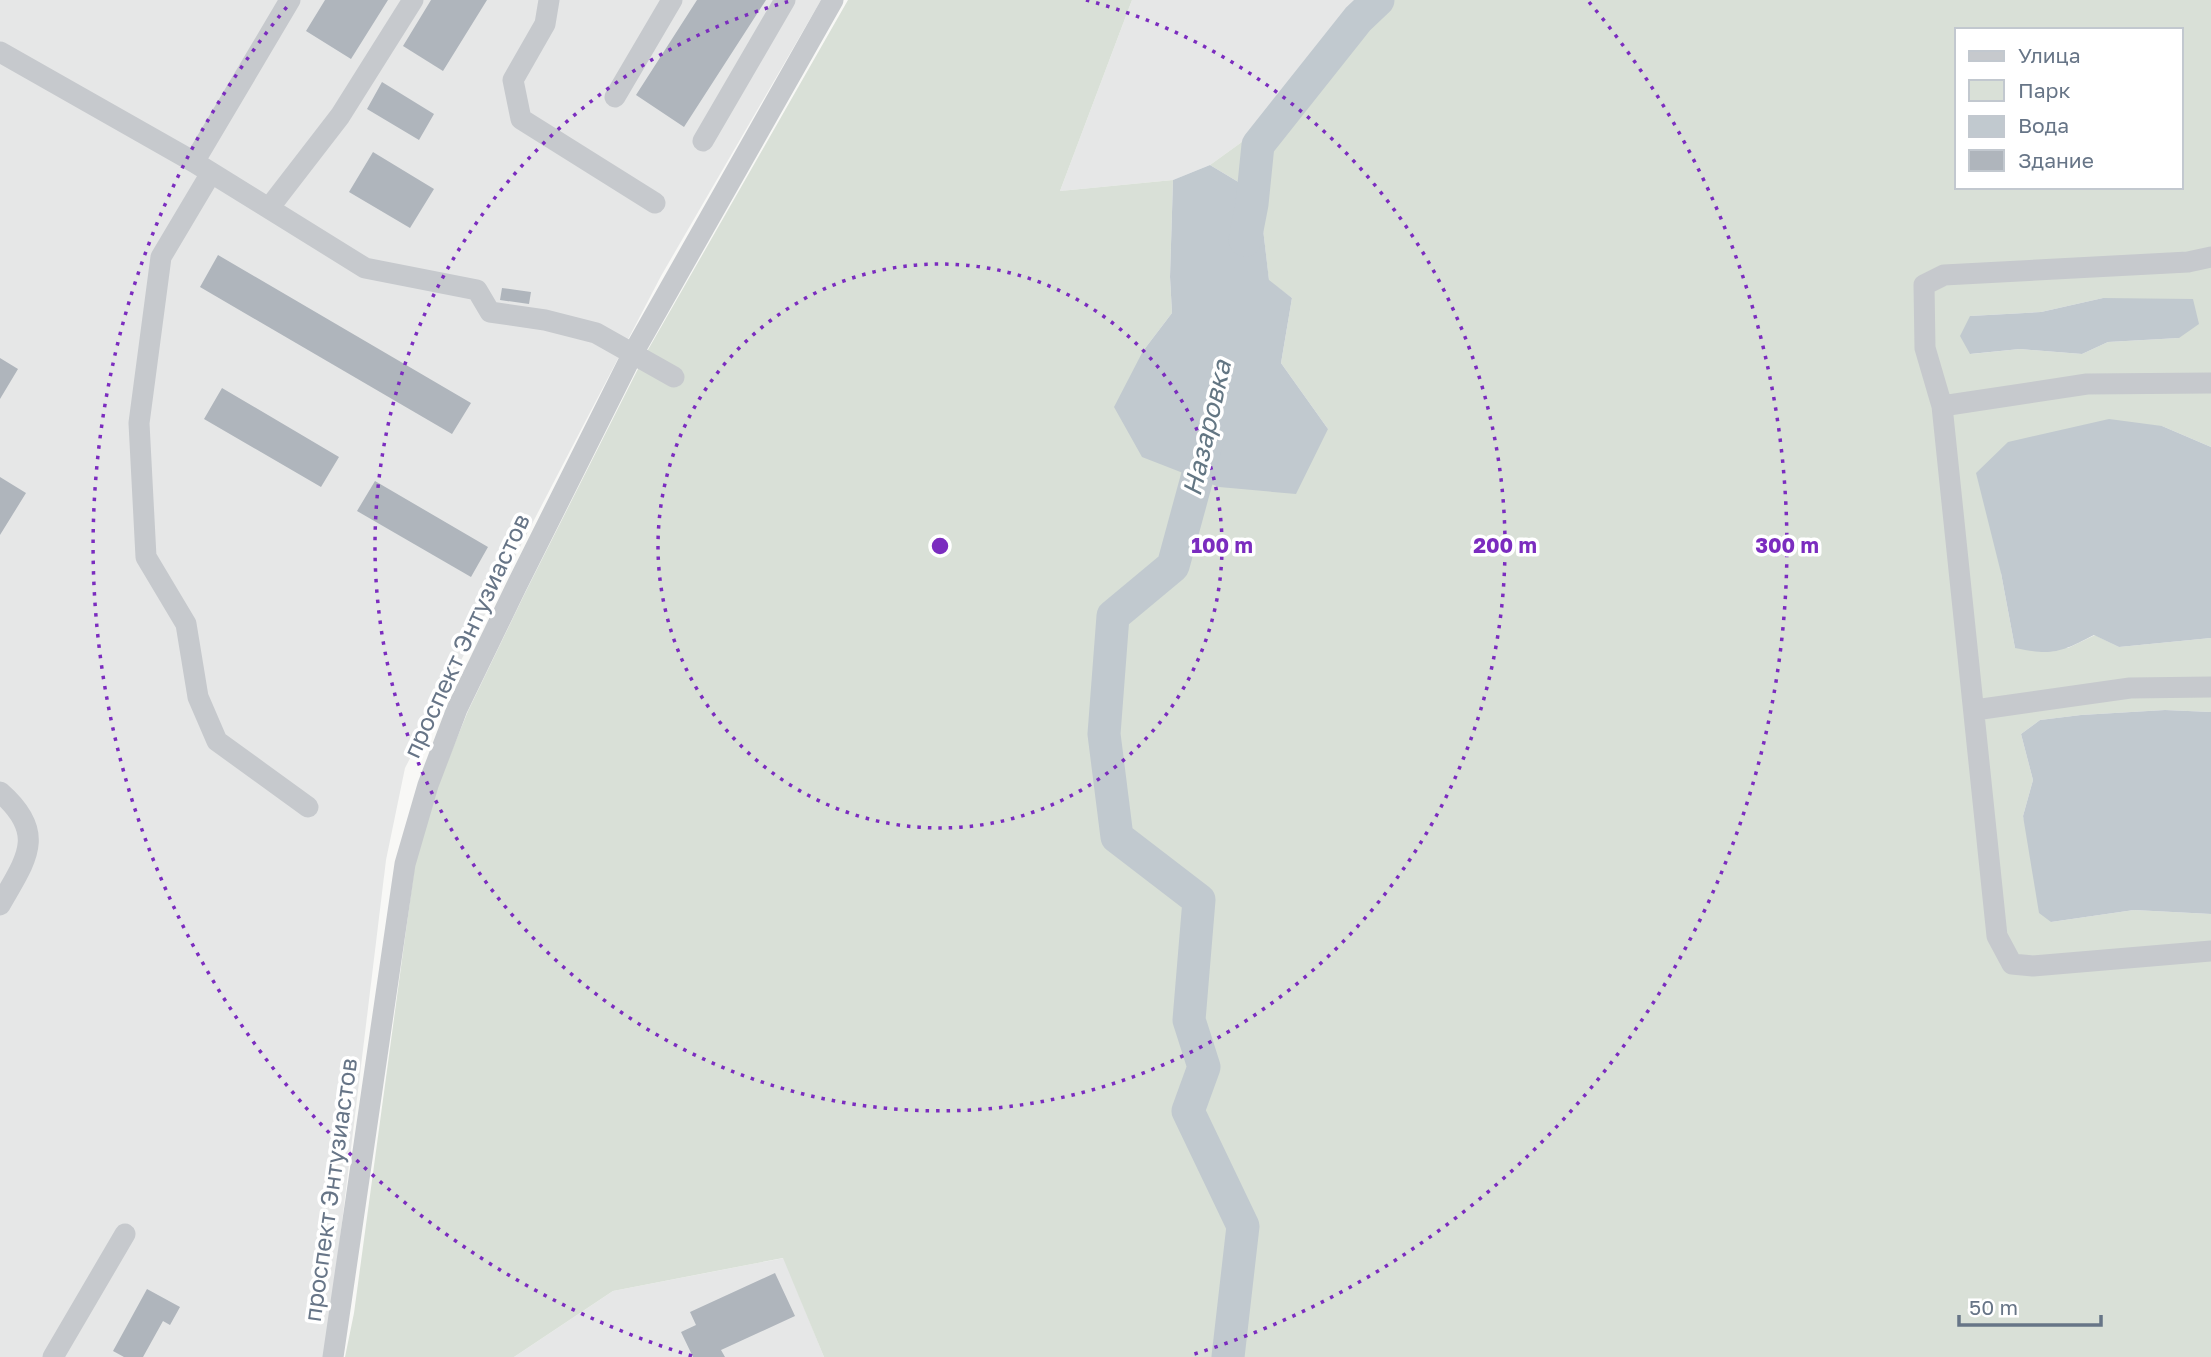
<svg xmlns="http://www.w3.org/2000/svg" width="2211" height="1357" viewBox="0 0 2211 1357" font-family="'Golos Text',sans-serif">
	<rect width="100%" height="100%" fill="#f8f8f6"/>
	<!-- built -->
	<path fill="#e6e7e7" d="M0,0H821L661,276L405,768L386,860L331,1313L324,1357H0Z
		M1132,0H1357L1297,70L1246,139L1210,165L1173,180L1060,191Z
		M784,1258L824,1357H514L613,1291Z"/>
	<!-- green -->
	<path fill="#d9e0d7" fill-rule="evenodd" d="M848,0H1132L1060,191L1173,180L1170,277L1172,313L1143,351L1328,429L1281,363L1292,298L1269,281L1262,220L1250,189L1210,165L1246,139L1297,70L1357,0H2211V447L2162,426L2001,573L2015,648H2068L2095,635L2119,647L2211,638V712L2165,710L2081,715L2040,720L2021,734L2033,780L2023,816L2051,922L2134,910L2211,914V1357H824L783,1258L613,1291L514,1357H345L354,1313L415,864L437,787L468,711L525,593L645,355ZM1957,30H2181V187H1957ZM2103,298L2179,338L2108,342L2082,354L2020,349L1971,354L1970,316L2041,312Z"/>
	<!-- water -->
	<path fill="#c1c9cf" d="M1210,165L1250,189L1262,220L1269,280L1292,298L1281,363L1328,429L1296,494L1219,487L1142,457L1114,407L1143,351L1172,313L1170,277L1173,180Z
		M2103,298L2193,299L2199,324L2179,338L2108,342L2082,354L2020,349L1970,354L1960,336L1970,316L2041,312Z
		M2109,419L2162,426L2211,447V638L2119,647L2094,635C2061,652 2053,656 2015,648L2001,573L1976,473L2008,442Z
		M2165,710L2211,712V914L2134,910L2051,922L2039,913L2023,816L2033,780L2021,734L2040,720L2081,715Z"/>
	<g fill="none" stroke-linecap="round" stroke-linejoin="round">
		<!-- river -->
		<path stroke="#c1c9cf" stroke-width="33" d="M1245,240L1252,204L1258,145L1358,19L1378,0
			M1209,434L1173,566L1113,616L1104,734L1117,837L1199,900L1189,1020L1204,1067L1188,1111L1243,1226L1228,1357"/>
	</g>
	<!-- building -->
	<path fill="#afb5bc" d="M325,0H388L351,59L306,31Z
		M431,0H487L443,71L403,46Z
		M697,0H766L684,127L636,95Z
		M382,82L434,114L419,140L367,109Z
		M373,152L434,189L410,228L349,192Z
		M218,255L471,403L452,434L200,287Z
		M502,288L531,292L529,304L500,300Z
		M0,358L18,369L0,399Z
		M222,388L339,457L321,487L204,419Z
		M0,477L26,493L0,535Z
		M375,481L488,547L471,577L357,511Z
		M775,1273L795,1316L721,1350L725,1357H693L681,1332L696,1325L690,1312Z
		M147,1289L180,1307L170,1325L163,1321L143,1357H124L113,1351Z"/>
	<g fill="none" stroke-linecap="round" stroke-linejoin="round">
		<!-- minor -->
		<path stroke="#c6c9cd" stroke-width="21" d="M549,0L545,24L513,80L521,119L655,203
			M0,52L194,162L365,268L477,290L490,312L545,320L596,333L674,377
			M615,97L672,0
			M703,141L785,0
			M194,162L290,0
			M211,173L161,257L139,423L146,557L186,624L198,697L217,741L308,807
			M269,208L340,116L413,0
			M2211,257L2188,262L1944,275L1924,285L1925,348L1942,406L1997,936L2012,964L2033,966L2211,951
			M1942,406L2087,384L2211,383
			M1975,710L2130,688L2211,687
			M0,792C48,834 26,859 0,905
			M53,1357L125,1234
			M333,1357L405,864L428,785L457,709L516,587L632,355L833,0"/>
	</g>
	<!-- distance rings -->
	<g fill="none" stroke="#7b2cbf" stroke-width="3.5" stroke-dasharray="3.5 7">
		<circle cx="940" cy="546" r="282"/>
		<path d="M1086 0A565 565 0 1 1 794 0"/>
		<path d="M692 1356A847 847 0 0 1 291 2M1589 2A847 847 0 0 1 1188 1356"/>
	</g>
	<g text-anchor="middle" stroke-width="7" stroke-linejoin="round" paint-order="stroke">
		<!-- street labels -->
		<g font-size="24" fill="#677587" stroke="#fff">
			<text transform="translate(467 636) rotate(-65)" y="8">проспект Энтузиастов</text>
			<text transform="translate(331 1190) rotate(-82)" y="8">проспект Энтузиастов</text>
		</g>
		<!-- water labels -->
		<g font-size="26" font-style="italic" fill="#637683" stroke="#fff">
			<text transform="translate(1207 428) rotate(-77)" y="9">Назаровка</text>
		</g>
	</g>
	<circle cx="940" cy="546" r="10" fill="#7b2cbf" stroke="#fff" stroke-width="3.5"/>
	<g font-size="21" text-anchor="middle" font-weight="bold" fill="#7b2cbf" stroke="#fff" stroke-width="7" stroke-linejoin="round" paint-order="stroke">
		<text x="1222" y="553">100 m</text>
		<text x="1505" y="553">200 m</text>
		<text x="1787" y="553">300 m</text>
	</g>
	<!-- legend -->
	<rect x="1955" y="28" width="228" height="161" fill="#ffffff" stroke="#c2c8cf" stroke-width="2"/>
	<rect x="1969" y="51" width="35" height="10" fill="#c6c9cd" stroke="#c2c8cf" stroke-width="2"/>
	<text x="2018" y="63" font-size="21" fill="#677587">Улица</text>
	<rect x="1969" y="80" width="35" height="21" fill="#d9e0d7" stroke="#c2c8cf" stroke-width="2"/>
	<text x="2018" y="98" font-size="21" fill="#677587">Парк</text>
	<rect x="1969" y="116" width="35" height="21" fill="#c1c9cf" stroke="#c2c8cf" stroke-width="2"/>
	<text x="2018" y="133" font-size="21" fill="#677587">Вода</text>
	<rect x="1969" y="150" width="35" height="21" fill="#afb5bc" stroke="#c2c8cf" stroke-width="2"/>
	<text x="2018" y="168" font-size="21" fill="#677587">Здание</text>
	<!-- scale -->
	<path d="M1959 1315v10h142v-10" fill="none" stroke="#677587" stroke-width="3.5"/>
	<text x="1969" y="1315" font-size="21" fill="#677587" stroke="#ffffff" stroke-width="5" paint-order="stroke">50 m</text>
</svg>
